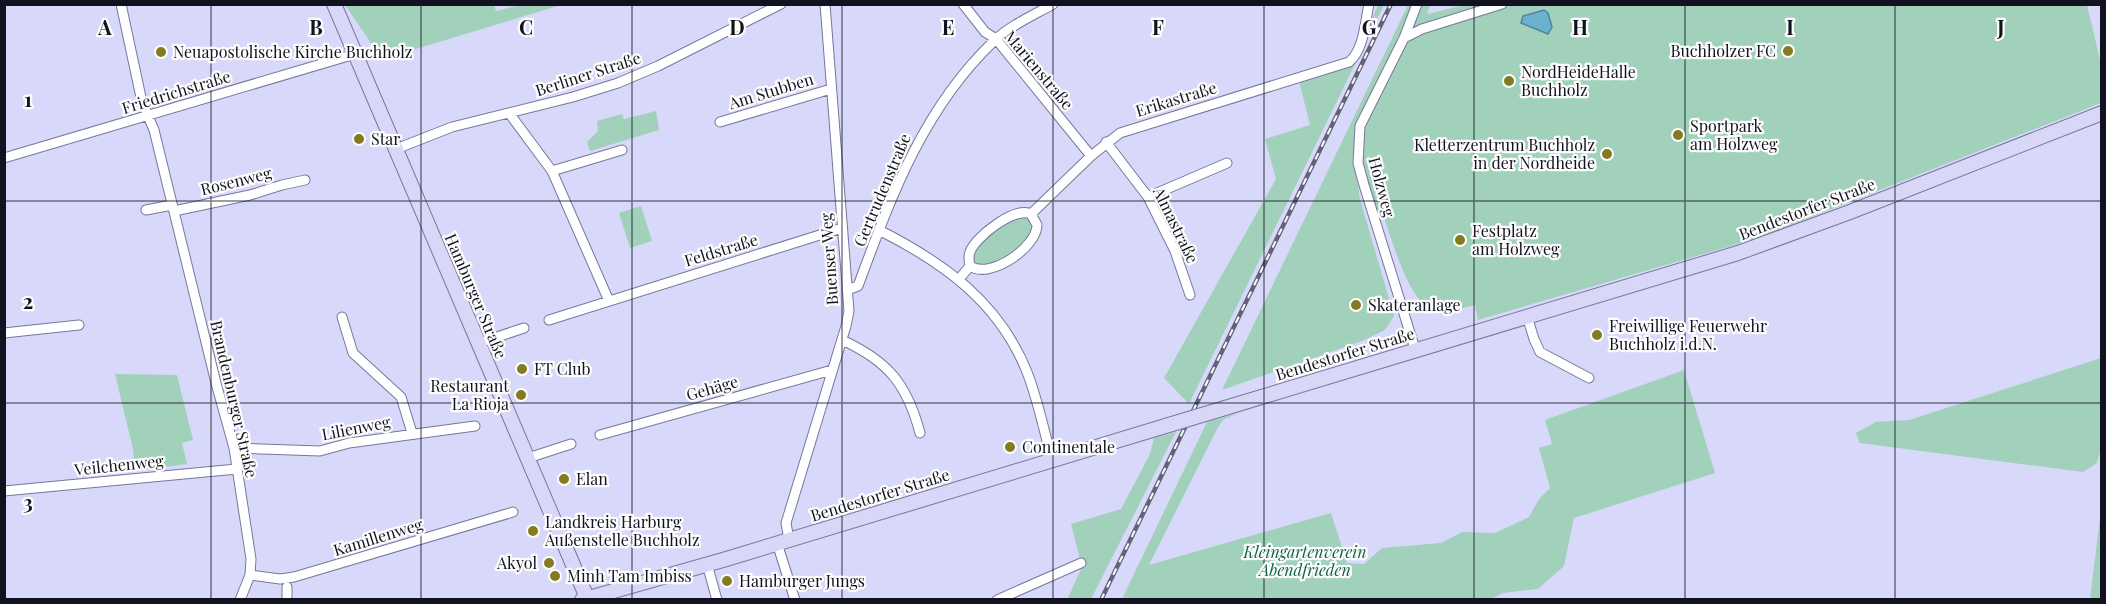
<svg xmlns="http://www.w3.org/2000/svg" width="2106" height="604" viewBox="0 0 2106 604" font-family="'Playfair Display',serif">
	<rect width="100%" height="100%" fill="#d8d9fa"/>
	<!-- green -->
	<path fill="#a1d1ba" d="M1502,4L2087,5L2101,64V103L1786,227L1741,243L1478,320L1475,305C1462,308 1446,314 1433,310C1408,302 1391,236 1382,212L1373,214L1364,185L1358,125L1354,158L1360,199L1394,316L1385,330L1362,341L1222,390L1408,5H1430L1427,14L1464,5H1483L1428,23L1424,22L1422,28Z
		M494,5L496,11L520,5H561L386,58L373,50L369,40L345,5Z
		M1378,5H1384L1189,404L1164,378L1276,179L1265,139L1310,125L1298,77L1355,57Z
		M656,111L659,130L590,151L587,142L598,131L597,121L622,114L624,119Z
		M641,206L652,241L630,248L619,213Z
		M1027,212L1037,231L1007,261L975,269L970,251L993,227Z
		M2101,358L2102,443L2097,463L2083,472L1860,443L1856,433L1876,422L1909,420Z
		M1684,370L1715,473L1574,518L1564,566L1538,589L1503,593L1489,600L1122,599L1207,422L1242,412L1224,419L1218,427L1149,565L1331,513L1347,563L1364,564L1382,548L1441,543L1462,532L1495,533L1529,517L1539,499L1550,488L1539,448L1552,444L1545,420Z
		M115,374L177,375L193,440L182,443L187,464L135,471L133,449Z
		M1176,432L1091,599L1067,600L1082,567L1071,524L1121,509L1150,454L1154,438Z
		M2100,518H2102L2101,599H2090Z"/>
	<!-- water -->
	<path fill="#6bb2cd" stroke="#508299" stroke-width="1.5" d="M1544,10L1548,13L1552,27L1548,34L1521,23L1523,16Z"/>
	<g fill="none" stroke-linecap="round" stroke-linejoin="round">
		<!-- street casing -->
		<g stroke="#76779c" stroke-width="11">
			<path id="street" d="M121,4L142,102L154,130L216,383L234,448L251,559L250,575L240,600
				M963,4L985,32L996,39L1091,156
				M1404,38L1422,29L1502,4
				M509,113L552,171L609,301
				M720,122L831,89
				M1106,142L1148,197L1175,251L1190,295
				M396,149L452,127L573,97L618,83L658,66L781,4
				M4,158L355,54
				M552,171L622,150
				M1148,197L1227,163
				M146,210L172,205
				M174,211L250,195L282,185L305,180
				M1031,214L1091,156L1120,133L1349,62C1364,50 1365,22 1369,4
				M879,230C944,263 999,302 1027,372C1038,400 1044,431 1052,460
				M959,279L970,266C969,261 968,257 970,252C975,237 1015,206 1031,214L1037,225C1037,247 990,280 970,266
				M847,290L858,286C891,197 923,108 995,40C1011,25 1034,15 1053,4
				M1527,316L1534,339L1540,352L1589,378
				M342,317L353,353L401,397L412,433
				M549,320L842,228
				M4,333L79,325
				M842,340C888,361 907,384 920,433
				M479,343L524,328
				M1415,349L1364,185L1358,163L1360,126L1404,38L1417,4
				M600,435L832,370
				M234,448L320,451L349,443L475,426
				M528,458L571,444
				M4,491L237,469
				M789,540L786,523L846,326L849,311L825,4
				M777,543L795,600
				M707,564L717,600
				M250,575L280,579L294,577L513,512
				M287,587V600
				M997,600L1081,563"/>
		</g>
		<!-- secondary casing -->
		<g stroke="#76779c" stroke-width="16">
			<path id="secondary" d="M334,4L588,600
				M1225,408L1738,253L1850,212L2102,113
				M582,600L723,560L1172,424"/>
		</g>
		<!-- street -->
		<use href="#street" stroke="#fff" stroke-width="9"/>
		<!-- secondary -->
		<use href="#secondary" stroke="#d9d7f7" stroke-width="14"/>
		<!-- rail casing -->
		<g stroke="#626278" stroke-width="4.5">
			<path id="rail" d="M1101,600L1391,4"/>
		</g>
		<!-- rail -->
		<use href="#rail" stroke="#fdfdfd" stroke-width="2" stroke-dasharray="7" stroke-linecap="butt"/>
		<!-- secondary-bridge casing -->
		<g stroke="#76779c" stroke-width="16" stroke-linecap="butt">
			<path id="secondary-bridge" d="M1172,424L1225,408"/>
		</g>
		<!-- secondary-bridge -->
		<use href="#secondary-bridge" stroke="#d9d7f7" stroke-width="14"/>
	</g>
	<!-- grid -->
	<path fill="none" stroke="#11111f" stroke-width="1.5" stroke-opacity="0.55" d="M211,4V600M421,4V600M632,4V600M842,4V600M1053,4V600M1264,4V600M1474,4V600M1685,4V600M1895,4V600M4,201H2102M4,403H2102"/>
	<!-- markers -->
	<g fill="#837b20" stroke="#fdfdfd" stroke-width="2">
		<circle cx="1788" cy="51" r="6"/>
		<circle cx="161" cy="52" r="6"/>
		<circle cx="1509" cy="81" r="6"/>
		<circle cx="1678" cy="135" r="6"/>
		<circle cx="359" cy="139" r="6"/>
		<circle cx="1607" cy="154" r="6"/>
		<circle cx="1460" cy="240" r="6"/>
		<circle cx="1356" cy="305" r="6"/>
		<circle cx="1597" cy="335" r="6"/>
		<circle cx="522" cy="369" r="6"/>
		<circle cx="521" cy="395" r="6"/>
		<circle cx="1010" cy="447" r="6"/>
		<circle cx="564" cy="479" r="6"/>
		<circle cx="533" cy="531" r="6"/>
		<circle cx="549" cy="563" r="6"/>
		<circle cx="555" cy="576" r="6"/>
		<circle cx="727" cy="581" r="6"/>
	</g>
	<g text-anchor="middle" stroke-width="4.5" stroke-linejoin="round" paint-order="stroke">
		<!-- poi labels -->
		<g font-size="16" fill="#11111f" stroke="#fdfdfd" text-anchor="start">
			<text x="1776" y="57" text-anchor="end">Buchholzer FC</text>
			<text x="173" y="58">Neuapostolische Kirche Buchholz</text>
			<text x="1521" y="78">NordHeideHalle<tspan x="1521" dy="18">Buchholz</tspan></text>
			<text x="1690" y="132">Sportpark<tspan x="1690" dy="18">am Holzweg</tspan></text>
			<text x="371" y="145">Star</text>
			<text x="1595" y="151" text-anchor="end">Kletterzentrum Buchholz<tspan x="1595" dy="18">in der Nordheide</tspan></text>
			<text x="1472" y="237">Festplatz<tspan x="1472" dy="18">am Holzweg</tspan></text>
			<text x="1368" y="311">Skateranlage</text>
			<text x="1609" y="332">Freiwillige Feuerwehr<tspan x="1609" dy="18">Buchholz i.d.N.</tspan></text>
			<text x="534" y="375">FT Club</text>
			<text x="509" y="392" text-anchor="end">Restaurant<tspan x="509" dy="18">La Rioja</tspan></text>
			<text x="1022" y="453">Continentale</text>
			<text x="576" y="485">Elan</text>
			<text x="545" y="528">Landkreis Harburg<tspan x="545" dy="18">Außenstelle Buchholz</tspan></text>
			<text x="537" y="569" text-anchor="end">Akyol</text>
			<text x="567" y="582">Minh Tam Imbiss</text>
			<text x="739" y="587">Hamburger Jungs</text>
		</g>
		<!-- street labels -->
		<g font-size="16" fill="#11111f" stroke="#fdfdfd">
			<text transform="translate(1039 70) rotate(50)" y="6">Marienstraße</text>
			<text transform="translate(588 74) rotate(-18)" y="6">Berliner Straße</text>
			<text transform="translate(771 91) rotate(-17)" y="6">Am Stubben</text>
			<text transform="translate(176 92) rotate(-17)" y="6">Friedrichstraße</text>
			<text transform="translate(1176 99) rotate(-17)" y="6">Erikastraße</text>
			<text transform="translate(236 181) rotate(-14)" y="6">Rosenweg</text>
			<text transform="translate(1382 187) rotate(75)" y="6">Holzweg</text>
			<text transform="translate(882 190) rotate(-67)" y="6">Gertrudenstraße</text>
			<text transform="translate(1807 209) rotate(-21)" y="6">Bendestorfer Straße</text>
			<text transform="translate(1176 225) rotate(64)" y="6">Almastraße</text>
			<text transform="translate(721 250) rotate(-17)" y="6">Feldstraße</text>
			<text transform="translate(829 259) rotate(-94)" y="6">Buenser Weg</text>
			<text transform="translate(476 296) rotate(67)" y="6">Hamburger Straße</text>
			<text transform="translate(1345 354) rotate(-17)" y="6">Bendestorfer Straße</text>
			<text transform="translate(712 388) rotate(-16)" y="6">Gehäge</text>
			<text transform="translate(234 399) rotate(77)" y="6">Brandenburger Straße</text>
			<text transform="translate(356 428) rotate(-11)" y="6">Lilienweg</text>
			<text transform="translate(119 465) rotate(-6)" y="6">Veilchenweg</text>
			<text transform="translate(880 495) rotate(-17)" y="6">Bendestorfer Straße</text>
			<text transform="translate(378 537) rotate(-17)" y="6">Kamillenweg</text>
		</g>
		<!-- park labels -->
		<g font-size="16" font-style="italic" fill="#0e6246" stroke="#fdfdfd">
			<text x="1305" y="558">Kleingartenverein<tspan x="1305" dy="18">Abendfrieden</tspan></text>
		</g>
	</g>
	<g font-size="20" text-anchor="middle" font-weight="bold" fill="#11111f" stroke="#fdfdfd" stroke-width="4.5" stroke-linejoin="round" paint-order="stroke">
		<text x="105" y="35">A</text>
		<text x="316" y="35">B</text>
		<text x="526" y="35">C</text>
		<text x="737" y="35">D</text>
		<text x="948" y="35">E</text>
		<text x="1158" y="35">F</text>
		<text x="1369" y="35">G</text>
		<text x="1580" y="35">H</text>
		<text x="1790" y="35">I</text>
		<text x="2001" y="35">J</text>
		<text x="28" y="107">1</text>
		<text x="28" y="309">2</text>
		<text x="28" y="510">3</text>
	</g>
	<!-- border -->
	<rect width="2106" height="604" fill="none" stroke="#11111f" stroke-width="12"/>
</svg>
